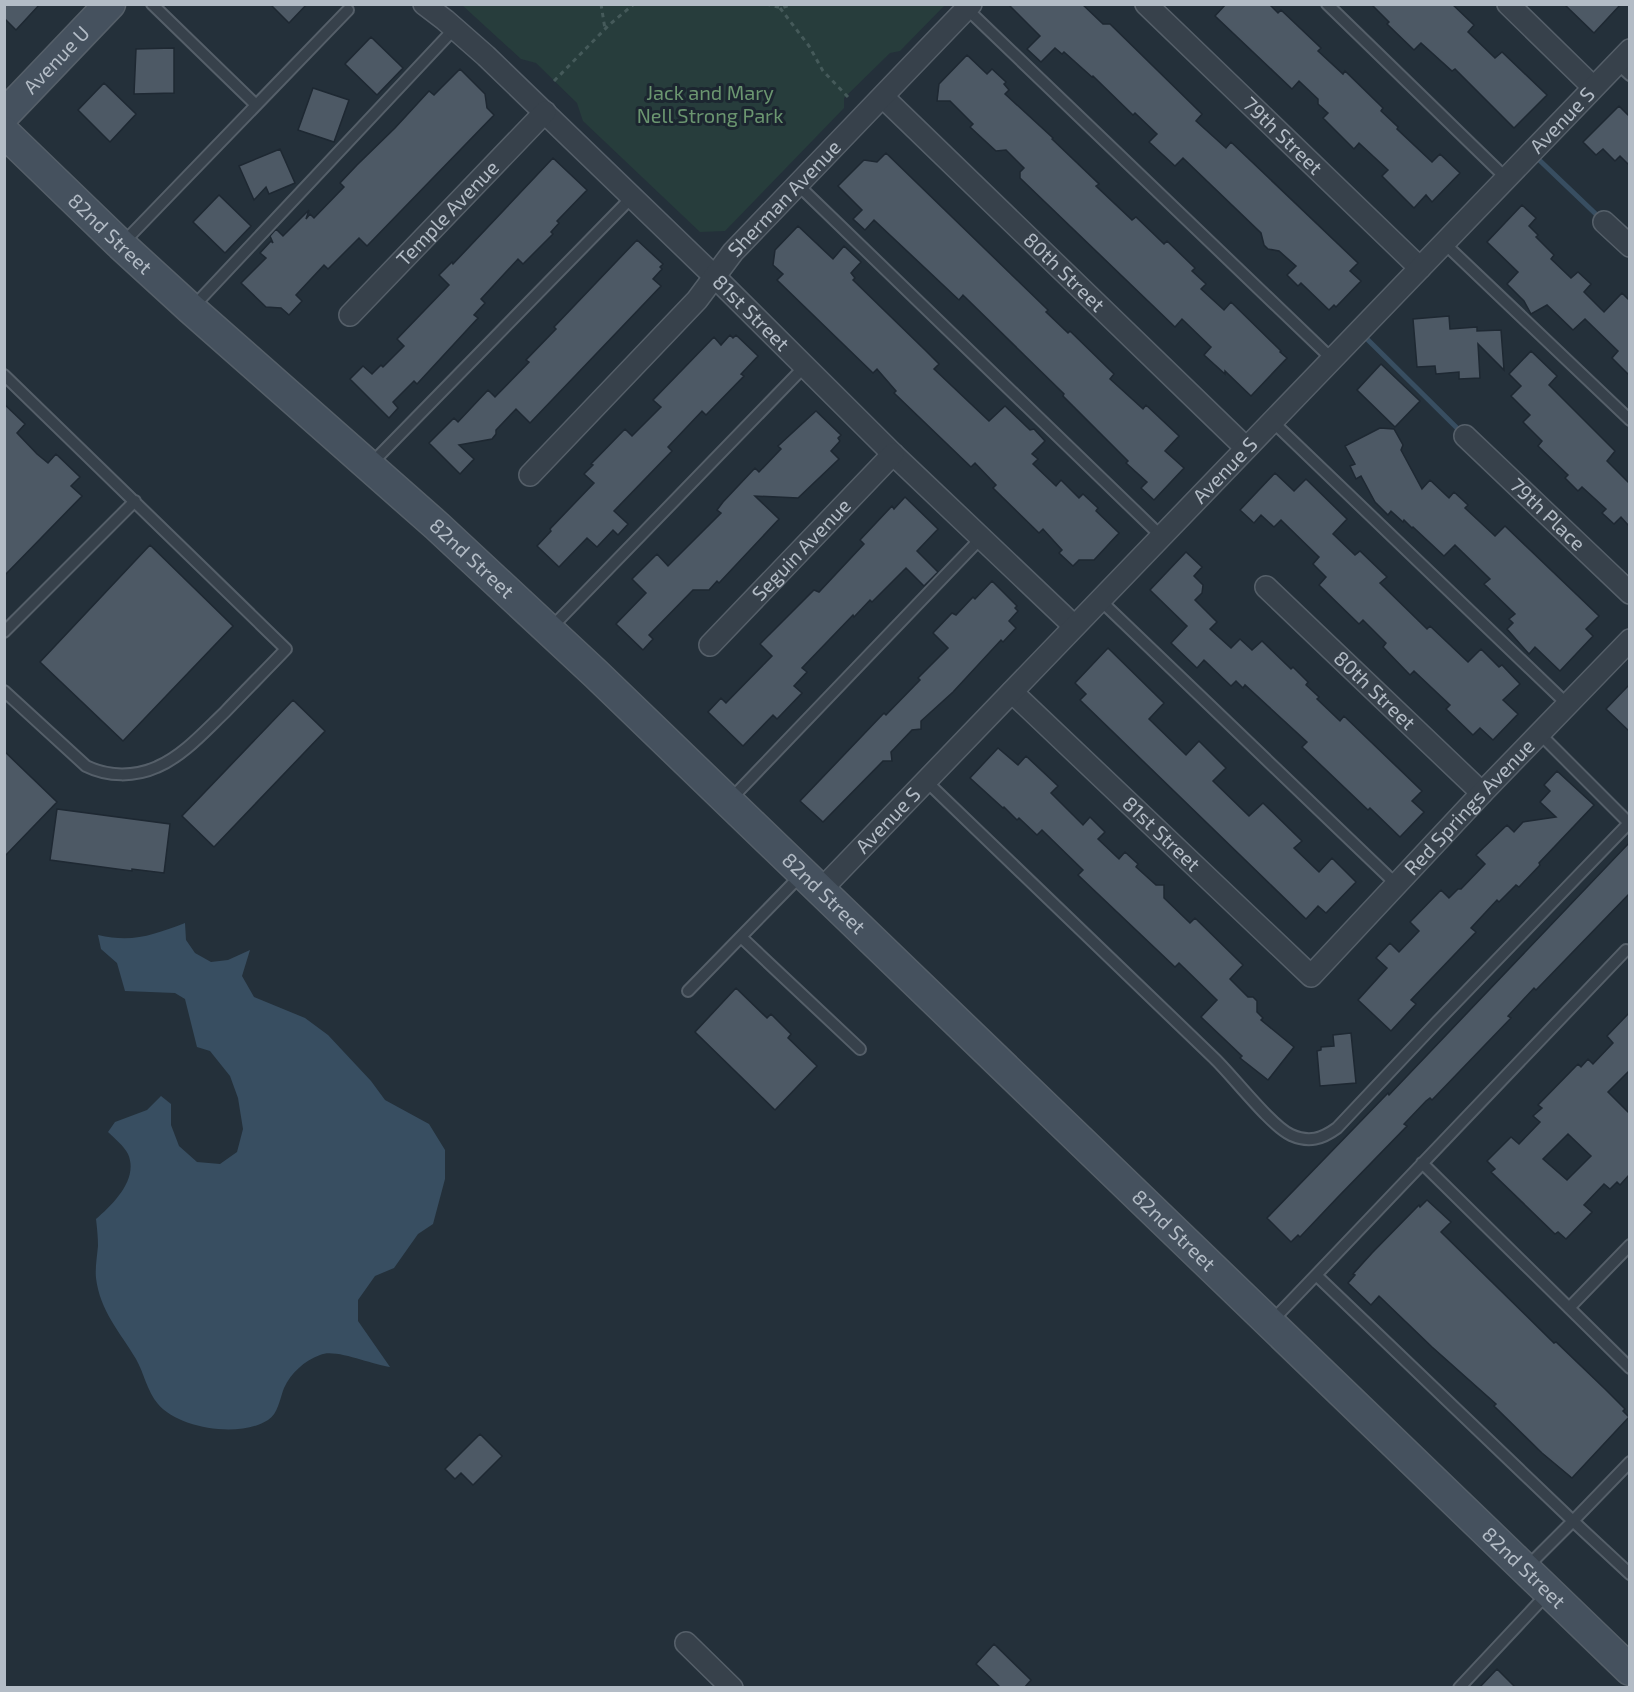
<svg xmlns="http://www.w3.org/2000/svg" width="1634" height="1692" viewBox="0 0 1634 1692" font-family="'Exo 2',sans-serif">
	<rect width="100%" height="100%" fill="#24303a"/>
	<!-- green -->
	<path fill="#273d3c" d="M462,5H945L900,51L890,53L844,98V108L725,231L700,232L583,121L577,103L536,63L521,59Z"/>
	<!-- water -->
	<path fill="#384e61" d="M185,923L186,940L195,953L211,962L228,960L250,950L242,976L254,997L305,1018L328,1035L371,1081L385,1100L429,1124L445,1150V1179L433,1224L418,1234L394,1268L375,1276L358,1300V1321L390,1367C372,1365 335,1348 320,1355C304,1361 291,1373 284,1388C280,1398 278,1414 268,1420C240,1438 179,1429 158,1404C147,1391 144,1373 136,1359C120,1332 100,1311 96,1278C95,1268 97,1257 98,1246C98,1237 97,1228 96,1219C113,1204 139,1179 128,1154C124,1146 114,1138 108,1132L115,1122L147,1110L161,1096L171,1104V1125L179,1146L197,1162L220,1164L237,1152L243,1129L238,1098L230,1076L210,1051L197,1047L185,999L175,993L125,991L117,963L101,949L98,935C133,943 153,935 185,923Z"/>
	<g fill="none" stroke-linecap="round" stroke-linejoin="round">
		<!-- stream -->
		<path stroke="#384e61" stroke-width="5" d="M1534,155L1601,219
			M1362,334L1462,433"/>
	</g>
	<!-- building -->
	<path fill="#4d5965" stroke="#1e2832" stroke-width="1.5" fill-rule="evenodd" d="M4,4H40L16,30L4,18Z
		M270,4H307L289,23Z
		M1008,4H1082L1103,24H1110L1202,114L1196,121L1226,148L1231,142L1358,263L1350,271L1361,281L1336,307L1334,305L1329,310L1301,283L1298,286L1287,275L1296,266L1279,251L1268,249L1264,245L1261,233L1183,158L1175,166L1149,142L1157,134L1135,113L1133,115L1093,76L1092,77L1064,52L1062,54L1055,48L1041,62L1027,49L1040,36Z
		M1226,4H1269L1278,13L1281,10L1321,48L1318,51L1343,74L1345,71L1383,108L1381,111L1398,127L1397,129L1432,162L1440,154L1460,173L1432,202L1426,195L1414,208L1382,176L1388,170L1359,143L1354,149L1323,118L1328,113L1318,104V99L1299,81L1292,89L1215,16Z
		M1371,4H1452L1474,25L1468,32L1495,58L1502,52L1547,95L1514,128L1455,69L1452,71L1421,43L1414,50L1387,24L1389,22Z
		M1564,4H1621L1594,33Z
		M371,37L403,68L377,95L345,64Z
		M174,48V93L134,94L136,49Z
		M967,55L987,74L992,69L1006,82L1004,84L1009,90L1005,94L1053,138L1052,139L1099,184L1096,186L1132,220L1136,217L1164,244L1167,241L1195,268L1192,271L1206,284L1201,289L1224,310L1231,302L1281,351L1280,352L1287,358L1251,396L1225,371V374L1204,355L1211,347L1182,319L1175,327L1020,178V172L1024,168L1006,150L996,151L970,127L973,124L950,101H937L939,84Z
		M460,69L485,94L487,108L494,115L367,246L359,238L328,269L324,265L296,295L302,301L289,315L281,308L266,307L241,283L266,258L260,253L271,241L273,243L270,236L276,229L283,236L309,210L306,219L310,214L314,218L344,187L340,183L357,165L395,128L429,91L434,95Z
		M104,83L136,114L110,142L78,110Z
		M313,88L349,100L334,142L298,130Z
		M1619,106L1629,116V165L1620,156L1615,161L1603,149L1596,155L1583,142Z
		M280,149L295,183L269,194L266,187L254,200L239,166Z
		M886,153L1048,310L1046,312L1068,333L1070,331L1114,374L1110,379L1143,409L1146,405L1179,436L1165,451L1184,468L1154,500L1141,488L1147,482L1126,463L1128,461L1063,396L1064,394L963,295L959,300L874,220L865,230L853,219L862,210L838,186L864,160L877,162Z
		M553,158L587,190L557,221L559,223L551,232L553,234L523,264L518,259L481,299L485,303L474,315L478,318L417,384L414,381L393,402L398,408L389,418L350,379L363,366L372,374L381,365L383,367L404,346L397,339L449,285L439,275L452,262L453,264Z
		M219,195L251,226L225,253L193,222Z
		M1522,205L1536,218L1529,226L1538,235L1536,237L1554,255L1551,259L1571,278L1578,272L1591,284L1584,292L1604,312L1622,293L1629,300V375L1612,358L1618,351L1585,319L1573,330L1547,305L1531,314L1524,301L1507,284L1518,272L1487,242Z
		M798,226L833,259L844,246L861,262L851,273L855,278L853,280L925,350L939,364L934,369L989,421L1005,406L1030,430L1034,429L1045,441L1032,454L1038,459L1033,464L1056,486L1061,480L1079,498L1083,494L1098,508L1096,511L1119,533L1094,560H1079L1073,566L1059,553L1062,550L1043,529L1039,533L993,488L996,485L975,463L971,467L894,393L896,391L877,369L873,373L777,280L783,274L773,265L775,250Z
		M637,240L663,264L660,267L662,269L653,279L661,286L530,423L516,409L496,430V434L492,439L459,445L474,459L460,474L429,443L454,418L458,422L488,390L495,397L529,362L526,360L556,329L554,327Z
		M1449,316L1450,329L1477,327V331L1501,330L1504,370L1478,344L1480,378L1459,379V372L1436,374L1435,366L1417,367L1413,319Z
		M730,335L733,338L736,335L758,356L741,374L744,376L706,415L702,411L668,447L672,451L614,511L628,524L618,535L613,530L597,547L587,538L559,567L537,546L551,531L550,529L594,483L584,474L593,465L591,464L625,429L632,436L661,407L653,400L714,337L721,345Z
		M1531,351L1557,376L1549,385L1615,451L1607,461L1629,483V526L1621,517L1614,524L1602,513L1606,509L1582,487L1578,491L1565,478L1568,475L1538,446L1542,441L1523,422L1530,415L1511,396L1521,386L1509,374Z
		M1381,364L1420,401L1395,427L1357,390Z
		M4,404L25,424L17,433L37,454L48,463L56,454L80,477L71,486L82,496L4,576Z
		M816,411L841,435L838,438L840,441L831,451L839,459L798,498L755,496L779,519L719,583L717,581L709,590H693L649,635L653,639L643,650L616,624L646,593L632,579L657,554L668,566L721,513L717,510L723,502L755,468L759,472L781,449L778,446Z
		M1380,428L1394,429L1403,445L1401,450L1422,489L1430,480L1449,498L1454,492L1468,505L1465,508L1495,536L1505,526L1599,616L1586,629L1593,636L1560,671L1535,647L1529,654L1507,629L1513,623L1509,619L1515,614L1484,584L1490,579L1455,545L1444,556L1413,527L1412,528L1404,520L1403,522L1391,511L1388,515L1375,502L1361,476L1356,479L1350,466L1355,464L1345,446Z
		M1275,473L1294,491L1306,479L1347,519L1333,534L1355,555L1360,551L1387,577L1380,583L1427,629L1430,626L1468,662L1481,649L1499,667L1502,665L1520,684L1503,700L1518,714L1493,740L1480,728L1473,735L1446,709L1450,705L1414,671L1410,675L1383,647L1386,643L1363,620L1359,624L1319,585L1326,577L1313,564L1319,557L1281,520L1274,527L1261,515L1254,523L1240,510Z
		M905,497L938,529L917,551L938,572L924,586L906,568L872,602L870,600L854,617L853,615L802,668L807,672L794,686L802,693L777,719L773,715L743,746L708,712L721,698L726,703L772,656L760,644L814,590L819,592L864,544L860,540L892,506L894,509Z
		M150,545L233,626L123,741L40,662Z
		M1186,552L1202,567L1194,576L1203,585L1202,593L1195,600L1217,622L1210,629L1231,648L1240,639L1252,650L1262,641L1291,669L1293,667L1308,682L1306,685L1319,697L1317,699L1340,721L1344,716L1422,791L1412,801L1424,812L1400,837L1370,808L1368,810L1302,747L1307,742L1245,685L1243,688L1236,681L1231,686L1204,660L1197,668L1171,643L1187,626L1150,590Z
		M992,581L1017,606L1015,608L1018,611L1009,621L1016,628L1003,642L1001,640L953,692L921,721V729L912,730L891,752L892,761H883L823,822L800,801L884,713L886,715L920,680L918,678L948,648L933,633L952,613L956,615L973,597L975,599Z
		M1108,648L1164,703L1149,719L1186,755L1199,741L1226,768L1213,781L1249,816L1263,803L1302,841L1294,848L1319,872L1332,858L1356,882L1326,913L1318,906L1306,919L1080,700L1086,694L1075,683Z
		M1629,685V731L1606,709Z
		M293,700L325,731L214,847L182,816Z
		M998,748L1018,765L1026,756L1058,786L1051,793L1083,825L1090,817L1105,832L1098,839L1119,859L1125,852L1138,864L1136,867L1156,885H1164V898L1190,923L1195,918L1243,965L1230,979L1248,997H1253L1257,1001V1012L1263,1018L1261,1020L1294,1047L1268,1080L1240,1058L1242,1056L1201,1017L1217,1000L1179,963L1175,967L1078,875L1083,870L1042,830L1037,835L1019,818L1017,820L1004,807L1003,808L970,778Z
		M4,751L57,802L4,857Z
		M1557,771L1594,805L1539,863L1540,865L1519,887L1516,885L1499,902L1497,900L1471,928L1476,932L1411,1000L1416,1004L1391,1031L1358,1000L1387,968L1376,958L1390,943L1399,952L1419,931L1410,922L1441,890L1449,898L1458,889H1461L1485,864L1476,855L1507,825L1514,832L1523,822L1556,817L1540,802L1550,791L1544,785Z
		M57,809L170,824L164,873L132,869V871L50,860Z
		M1629,843V894L1536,990L1534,988L1508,1016L1511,1018L1483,1047L1432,1100L1430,1098L1426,1101L1404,1124L1407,1126L1337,1198L1300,1237L1298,1235L1291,1242L1267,1218L1388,1093L1389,1095Z
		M736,988L767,1018L771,1014L791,1034L788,1038L817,1066L775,1110L695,1032Z
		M1629,1013V1071L1608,1092L1629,1113V1175L1620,1185L1617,1182L1610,1189L1604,1184L1584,1205L1592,1212L1566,1239L1558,1232L1555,1234L1491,1172L1495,1169L1487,1161L1511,1137L1519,1144L1540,1122L1533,1116L1542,1108L1538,1105L1578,1064L1581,1067L1588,1059L1593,1064L1613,1043L1607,1036ZM1568,1134L1591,1156L1567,1180L1543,1159Z
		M1351,1033L1356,1083L1320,1086L1317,1051L1321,1050V1047L1334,1046L1333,1035Z
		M1427,1200L1451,1222L1441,1232L1554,1343L1556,1342L1605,1389L1625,1409L1623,1411L1629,1417L1572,1478L1542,1453L1494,1406L1496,1404L1432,1347L1379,1296L1371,1305L1348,1283L1355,1275L1353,1274L1372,1253L1419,1205L1420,1207Z
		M480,1434L502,1456L473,1485L461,1473L455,1479L445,1469Z
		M994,1644L1031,1680L1024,1688H1001L976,1664Z
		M1497,1669L1516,1688H1479Z"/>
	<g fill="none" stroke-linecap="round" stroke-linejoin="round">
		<!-- lane casing -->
		<g stroke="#555f69" stroke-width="14">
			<path id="lane" d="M152,4L256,105
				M1327,4L1506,178
				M967,9L1332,359
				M1617,63L1630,75
				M798,185L1161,536
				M123,243L348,10
				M1444,243L1630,420
				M192,308L455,28
				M4,375L286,649C266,670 245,691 225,712C205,731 183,756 157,767C135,777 108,777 86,766L4,691
				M1272,421L1568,705
				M370,465L632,197
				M1100,600L1396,884
				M550,629L805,366
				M4,632L135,501
				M926,781C1022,873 1118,965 1214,1058C1233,1076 1271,1126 1291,1135C1309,1143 1322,1139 1337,1128L1436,1023L1629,823L1540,734
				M730,800L981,538
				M741,937L860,1049
				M688,991L802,874
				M1422,1163L1630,1368
				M1316,1275L1626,950L1630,951
				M1569,1308L1630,1245
				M1271,1322L1316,1275L1573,1521L1527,1567
				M1630,1462L1573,1521L1630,1574
				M1459,1688L1547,1594"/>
		</g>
		<!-- street casing -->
		<g stroke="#555f69" stroke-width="24">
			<g id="street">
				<path id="s1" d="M424,4L445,20L486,56L714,276L893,454L1074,626"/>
				<path id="s2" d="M1146,4L1420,268"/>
				<path d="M1508,4L1593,87"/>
				<path id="s3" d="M883,97L1246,448"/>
				<path d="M1604,222L1630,246"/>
				<path id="s4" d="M350,315L545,112"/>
				<path id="s5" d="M1465,436L1630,593"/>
				<path id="s6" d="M530,475L697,300L733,252L971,4"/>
				<path id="s7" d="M1266,587L1482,793"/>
				<path id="s8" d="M710,645L893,454"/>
				<path id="s9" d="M1012,692L1311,976L1482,793L1630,640"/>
				<path id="s10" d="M820,891L1630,50"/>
				<path d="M686,1643L732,1688"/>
			</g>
		</g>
		<!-- secondary casing -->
		<g stroke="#555f69" stroke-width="33">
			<g id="secondary">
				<path id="s11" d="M4,115L110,4"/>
				<path id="s12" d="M4,132L121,245L191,309L437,526L596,674L1630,1670"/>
			</g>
		</g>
		<!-- path -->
		<path stroke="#455a5a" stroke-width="3" stroke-dasharray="4.5 4.5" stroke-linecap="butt" d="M601,4L605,29
			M766,4L782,8L792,4
			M780,8L809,46L823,71L848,97
			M554,81L609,25L634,4"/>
		<!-- lane -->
		<use href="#lane" stroke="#37414b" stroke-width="10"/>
		<!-- street -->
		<use href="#street" stroke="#37414b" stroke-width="21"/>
		<!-- secondary -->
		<use href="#secondary" stroke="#45515e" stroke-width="30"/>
	</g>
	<g text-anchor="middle" stroke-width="6" stroke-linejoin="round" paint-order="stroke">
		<!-- street labels -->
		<g font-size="20" fill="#b3bcc6" stroke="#1c2630">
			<text dy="7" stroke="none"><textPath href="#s11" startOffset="76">Avenue U</textPath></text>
			<text dy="7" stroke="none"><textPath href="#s10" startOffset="1070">Avenue S</textPath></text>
			<text dy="7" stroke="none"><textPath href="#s2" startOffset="190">79th Street</textPath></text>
			<text dy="7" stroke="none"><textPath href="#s6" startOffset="376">Sherman Avenue</textPath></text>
			<text dy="7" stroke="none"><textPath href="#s4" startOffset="141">Temple Avenue</textPath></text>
			<text dy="7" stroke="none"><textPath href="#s12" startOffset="147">82nd Street</textPath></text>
			<text dy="7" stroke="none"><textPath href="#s3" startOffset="252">80th Street</textPath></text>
			<text dy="7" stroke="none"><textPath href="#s1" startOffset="450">81st Street</textPath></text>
			<text dy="7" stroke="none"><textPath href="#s10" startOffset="584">Avenue S</textPath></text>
			<text dy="7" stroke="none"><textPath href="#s5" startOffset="114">79th Place</textPath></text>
			<text dy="7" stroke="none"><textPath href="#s8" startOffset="132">Seguin Avenue</textPath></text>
			<text dy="7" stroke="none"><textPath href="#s12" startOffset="633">82nd Street</textPath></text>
			<text dy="7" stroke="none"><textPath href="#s7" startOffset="150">80th Street</textPath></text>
			<text dy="7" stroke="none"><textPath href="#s9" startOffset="644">Red Springs Avenue</textPath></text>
			<text dy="7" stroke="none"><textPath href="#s10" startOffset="98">Avenue S</textPath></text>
			<text dy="7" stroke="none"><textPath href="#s9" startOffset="206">81st Street</textPath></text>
			<text dy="7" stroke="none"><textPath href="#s12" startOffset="1119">82nd Street</textPath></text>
			<text dy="7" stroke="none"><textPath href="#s12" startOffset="1605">82nd Street</textPath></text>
			<text dy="7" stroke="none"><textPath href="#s12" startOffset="2091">82nd Street</textPath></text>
		</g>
		<!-- park labels -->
		<g font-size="20" fill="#6b9670" stroke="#1c2630">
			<text x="710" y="100">Jack and Mary<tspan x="710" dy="23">Nell Strong Park</tspan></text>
		</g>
	</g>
	<!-- border -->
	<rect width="1634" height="1692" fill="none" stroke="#b3bcc6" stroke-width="12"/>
</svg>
